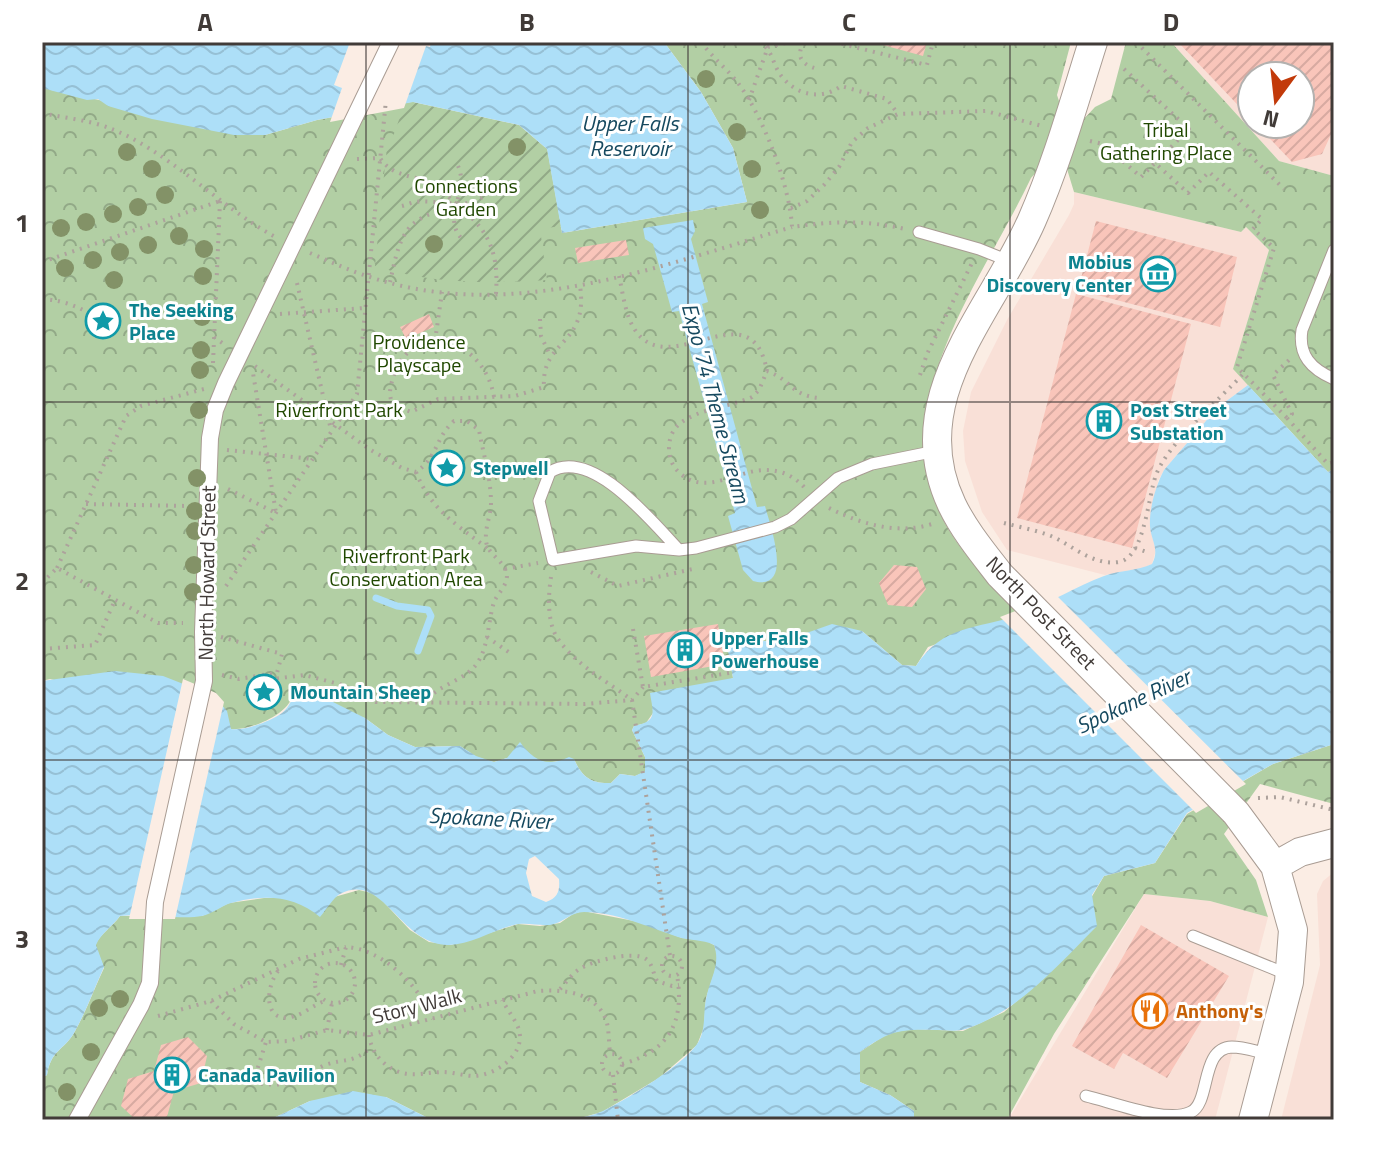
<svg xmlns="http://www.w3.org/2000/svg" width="1376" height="1162" viewBox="0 0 1376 1162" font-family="'Titillium Web',sans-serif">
	<defs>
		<pattern id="park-crowns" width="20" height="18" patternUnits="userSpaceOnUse" patternTransform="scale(2)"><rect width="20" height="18" fill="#b2cfa4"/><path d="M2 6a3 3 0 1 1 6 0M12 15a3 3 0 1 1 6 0" fill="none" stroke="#92a987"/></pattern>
		<pattern id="garden-furrows" width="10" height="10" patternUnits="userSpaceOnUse" patternTransform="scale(2)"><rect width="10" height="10" fill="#b2cfa4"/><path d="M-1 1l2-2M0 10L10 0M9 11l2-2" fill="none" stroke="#92a987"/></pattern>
		<pattern id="water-waves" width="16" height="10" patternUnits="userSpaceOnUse" patternTransform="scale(2)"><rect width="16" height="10" fill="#addff8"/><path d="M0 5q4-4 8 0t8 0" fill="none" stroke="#96c0d5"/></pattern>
		<pattern id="building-hatch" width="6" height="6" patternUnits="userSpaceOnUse" patternTransform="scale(2)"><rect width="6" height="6" fill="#f9c5ba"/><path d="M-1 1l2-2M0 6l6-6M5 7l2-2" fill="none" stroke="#d7aaa1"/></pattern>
	</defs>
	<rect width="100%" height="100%" fill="#fbede4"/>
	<!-- commercial -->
	<path fill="#f9e0d7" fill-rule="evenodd" d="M1171,42H1334V176L1279,161ZM1252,76H1300V124H1252Z
		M1074,192L1241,232L1246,227L1269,250L1233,369L1248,385L1217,408L1164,470L1158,481L1152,536L1156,550L1152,564L1143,568L1105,575L1007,550L982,512L965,461L963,431L971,392L1007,320L1069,215L1074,204Z
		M1334,872V1120H1281L1320,965L1317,894L1323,881Z
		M1144,894L1210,901L1268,917L1215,1120H1008Z"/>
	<!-- park -->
	<path fill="url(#park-crowns)" d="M664,42H1071L1057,95L1061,107L1041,167L1031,178C979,288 871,419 956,541C974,567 1000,590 1022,614L928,647L916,666L902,665L862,631L802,633L781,642L761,641L746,637L727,640L733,678L653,713L646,723L634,726L632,730L645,757V772L635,776L620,774L611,783C591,784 582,777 574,759L545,763L531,757L507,758L494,762L476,757L460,746L415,747L388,735L365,718L292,697C287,715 249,731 231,729L227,722L50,679L42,681V88L265,135L317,120L413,102L547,149L562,233L747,202L733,148L701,92Z
		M1126,42H1171L1279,161L1334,176V469L1328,472L1233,369L1269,250L1246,227L1241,232L1074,192L1067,169L1083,120L1095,107L1111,99Z
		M1334,744V804L1260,784L1224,834L1256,880L1268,917L1210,901L1144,894L1054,1034L1007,1120H914V1111L890,1095L860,1082V1052L888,1033L912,1029L963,1031L1004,1012L1044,978L1104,876L1155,863L1187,814L1273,764Z
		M359,890L376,894L410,930L429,942L451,945L518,924L540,926L560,923L573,914L583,911L639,922L682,938L705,940L714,945L718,956L717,965L706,998L704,1027L697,1045L659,1078L602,1112L573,1120H432L386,1097L310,1101L269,1120H42V1078L47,1075C51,1050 63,1051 74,1033C86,1012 94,989 104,968L95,945C101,933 112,927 120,916H202L229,903L264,898H289L306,905Z"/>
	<!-- garden -->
	<path fill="url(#garden-furrows)" d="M413,102L519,125L547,149L561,226L540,229L547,280C488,284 432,284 375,266L385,165V162H392L393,159L386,158L387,144L390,145L405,103Z"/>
	<!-- water -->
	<path fill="url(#water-waves)" fill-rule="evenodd" d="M42,42H664L701,92L733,148L747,202L562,233L547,149L519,125L413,102L317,120L265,135H234L152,119L108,106L98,99L87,100L42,88Z
		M693,220L695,231L691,239L708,302L702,304L757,507L765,506C770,525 795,592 753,581L743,570L728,516L735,513L679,311L672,312L653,244L645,239L643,228Z
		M1248,385L1328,472L1334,469V744L1273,764L1187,813L1155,863L1104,876L1092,895L1097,926C1058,965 1019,1011 966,1029C957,1032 945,1030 935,1030C898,1029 890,1031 860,1052V1082L890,1095L914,1111V1120H573C583,1117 594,1115 603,1111C626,1100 687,1063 699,1041C706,1027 703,1014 706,999C710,978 721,965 714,945C702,939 690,941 678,937C648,927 616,912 584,912C571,912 563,923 550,925C538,926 525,922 514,925C493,930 470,945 449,945C400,946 384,871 340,894C333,898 326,910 320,917C294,895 264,894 231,903C221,906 212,914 202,916C182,920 144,913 120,916C112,927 101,933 96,945L104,967C94,989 86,1012 74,1033C63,1051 51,1050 47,1075L42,1078V681L115,671L163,676L214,696L227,711L231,729C245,731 271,721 282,713C290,707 291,698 298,692L315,693L365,718L388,735L415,747L460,746L476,756L494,762L507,758L520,742C533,760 547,768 569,757L574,759C582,777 591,784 611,783L620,774L635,776L645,771V757L632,730L634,726C658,721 653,713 650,693L733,678L726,640L746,637L761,641L781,642L832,624L862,631L902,665L916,666C944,622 981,630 1024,613C1051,602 1077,586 1104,576C1120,570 1137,571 1152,564C1160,549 1151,541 1150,526C1149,509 1156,485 1164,470L1217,408ZM535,856L559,879C560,891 558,898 546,902L532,896L526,873L529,859Z
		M353,1091L386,1097L432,1120H269L310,1101Z"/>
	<!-- pier -->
	<path fill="#fbede4" d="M350,42H431L430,47L426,46L404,108L330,122L342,88L334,85Z
		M1056,595L1246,784L1196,813L1000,617Z
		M183,679L216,693L224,702L175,919H129Z"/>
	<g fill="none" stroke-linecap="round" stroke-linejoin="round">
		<!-- stream -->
		<path stroke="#addff8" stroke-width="7" d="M376,598L397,606L428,610L431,616L418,651"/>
	</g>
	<!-- building -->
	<path fill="url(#building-hatch)" d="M872,42H927L923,56Z
		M1178,42H1334V128L1322,154L1292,162L1256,124H1300V76H1252V120Z
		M1096,221L1237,257L1220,327L1078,290Z
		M626,240L629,255L578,263L575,248Z
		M1076,294L1191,324L1132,548L1017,518Z
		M429,314L434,327L406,339L400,327Z
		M894,565L917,567L926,589L912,607L888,605L879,583Z
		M718,624L725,664L651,677L644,636Z
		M1141,925L1229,976L1167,1078L1123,1053L1114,1069L1072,1046Z
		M188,1037L207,1056L201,1083L174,1091L167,1117L136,1120L121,1106L128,1079L154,1071L161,1045Z"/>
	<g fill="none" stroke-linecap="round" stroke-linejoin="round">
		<!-- service casing -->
		<g stroke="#a99c93" stroke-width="13">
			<path id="service" d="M919,232L979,249L1009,261
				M1334,250L1302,330C1298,355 1311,369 1334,379
				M679,550C653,523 592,446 550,472L539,501L553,560L636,546L679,550L696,548L775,527L791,519L838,478L872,464L936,451
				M1193,936L1289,975
				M1086,1096C1112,1102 1167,1124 1191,1112C1211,1102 1200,1048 1232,1047C1244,1047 1258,1052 1269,1054"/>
		</g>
		<!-- pedestrian casing -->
		<g stroke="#a99c93" stroke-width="18">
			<path id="pedestrian" d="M77,1120L141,1005L150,983L155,902L204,681L203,632L210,438L215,410L226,383L391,42"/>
		</g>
		<!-- tertiary casing -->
		<g stroke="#a99c93" stroke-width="30">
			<path id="tertiary" d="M1093,42C1074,102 1057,163 1032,220C992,312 901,398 952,505C964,530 983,553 1000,575L1236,813L1275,866L1293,930L1289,982L1253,1120
				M1275,866L1300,852L1334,843"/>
		</g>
		<!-- path -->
		<path stroke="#ada29c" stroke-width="4" stroke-dasharray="2 6" stroke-linecap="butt" d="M701,42C712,57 727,69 738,83C763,116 790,186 792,227C831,221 866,220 905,229
			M759,42C774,50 772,66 783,78C798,96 823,100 841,86L887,99L898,114
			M804,42C795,57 802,65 818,69
			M834,42L927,65L933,42
			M1136,42L1284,189
			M1124,69L1189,129L1155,163
			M749,100L768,47L790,42
			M42,113C64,118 89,120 109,128C166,149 221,208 277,238
			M1090,141L1103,144L1141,177L1155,163L1188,193L1209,172L1262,219L1253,229L1274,248L1237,367L1287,418L1292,414L1273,375L1289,360
			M357,159L380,158C393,178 416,175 436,185C443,189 448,197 454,202C488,229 499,250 496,294
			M458,166C470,191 441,217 462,239
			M402,206C406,205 410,203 415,202C436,199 468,211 485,195L486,189
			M791,208L807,201L824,185L839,167L852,142L868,128L898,114L986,111L1042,126
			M310,253C329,261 348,270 367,276C508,325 657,267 792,227
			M42,262L220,201
			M619,276C623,293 625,315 635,330C670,383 751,286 767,371
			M390,282C395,261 399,230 420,219C431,212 444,210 455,203
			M297,283L331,430
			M42,299C66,300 83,309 103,321
			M280,314L365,308
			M540,319L541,336L550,355
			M214,337L225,345
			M435,341L442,292
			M213,363L220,201
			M255,366L369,449L402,468L416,472C438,457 435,438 454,421H467L479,430C483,453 491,478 491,503C491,515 485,527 486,539C486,553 499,557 505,569C512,582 498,592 494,602C488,621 489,644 478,662C466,681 438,684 425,702
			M920,375L927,354L972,263
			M494,397C485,341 416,315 394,375C390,387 388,394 393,405L411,412L438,399L515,396L544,387C541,339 589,346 580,286
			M1287,418L1328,464L1334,462
			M227,450L312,459
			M416,472C431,510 456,524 487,548
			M804,487C794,476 781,470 765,470C738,470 707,495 682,475C673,468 669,459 669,448C669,438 673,428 682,422C702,408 730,407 752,397L759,390L767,371C792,380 791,396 820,398
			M228,489L276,513L253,373
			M86,504L189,506
			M829,508C861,524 897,535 932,524
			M1004,523C1019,527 1036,530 1051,536C1072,545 1093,566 1119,562C1145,557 1148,496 1156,475C1168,443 1219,400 1244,373
			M1135,548L1147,552
			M57,568L126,416L141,406L204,389
			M505,569L538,563
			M591,572L618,586L697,568
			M551,577C548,596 547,623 558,639C576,665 608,682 632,700L670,956
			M42,583L57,568L158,623H183
			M226,586L357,394L386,100
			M633,629L643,687L729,673
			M221,637L282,654L277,673L261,675
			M487,637L510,653
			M42,649L95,645L115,600
			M222,675L239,679L257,676L272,679L304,675L343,685L376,702L584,704L632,700L643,687
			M1258,798L1280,797L1334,810
			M662 966a10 10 0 1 1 20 0a10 10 0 1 1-20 0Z
			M315 983a20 20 0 1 1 40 0a20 20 0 1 1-40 0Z
			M341,965L346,947C383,949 420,987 433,1019
			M278,971C265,988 263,1026 295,1016C305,1013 315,1004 325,1001
			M560,989C566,983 571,975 578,970C591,961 633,950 646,959C653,964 653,974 657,981L672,986L679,985
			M211,1001L234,1024L266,1042L288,1041L327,1030L369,1035L538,991C563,989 598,992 607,1023C609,1032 609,1044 610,1054
			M158,1016L211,1001L299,959L346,947
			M327,1030L332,1003
			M369,1035C371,1052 383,1066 399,1072C413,1077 429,1072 443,1072C453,1072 464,1076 474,1076C497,1075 528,1053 518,1027C514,1018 507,1009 502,1000
			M602 1064a10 10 0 1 1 20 0a10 10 0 1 1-20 0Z
			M622,1064C669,1051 685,1022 677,975
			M222,1075C248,1082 277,1091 303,1078C310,1074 317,1068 325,1065C345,1058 353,1064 371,1047
			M613,1075L618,1120
			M253,1083L266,1042"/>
		<!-- service -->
		<use href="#service" stroke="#fff" stroke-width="11"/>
		<!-- pedestrian -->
		<use href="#pedestrian" stroke="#fff" stroke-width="16"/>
		<!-- tertiary -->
		<use href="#tertiary" stroke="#fff" stroke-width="28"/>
	</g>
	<!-- trees -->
	<g fill="#839267">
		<circle cx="706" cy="79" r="9"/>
		<circle cx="737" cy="132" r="9"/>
		<circle cx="517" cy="147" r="9"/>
		<circle cx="127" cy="152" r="9"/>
		<circle cx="152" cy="169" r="9"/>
		<circle cx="752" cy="169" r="9"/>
		<circle cx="165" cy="195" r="9"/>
		<circle cx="138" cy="207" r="9"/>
		<circle cx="760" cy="210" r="9"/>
		<circle cx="113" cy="214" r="9"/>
		<circle cx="86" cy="222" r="9"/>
		<circle cx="61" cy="228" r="9"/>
		<circle cx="179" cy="236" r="9"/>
		<circle cx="434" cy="244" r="9"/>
		<circle cx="148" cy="245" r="9"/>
		<circle cx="204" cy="249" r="9"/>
		<circle cx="120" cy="252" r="9"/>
		<circle cx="93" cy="260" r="9"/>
		<circle cx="65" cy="268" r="9"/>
		<circle cx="203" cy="276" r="9"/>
		<circle cx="114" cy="280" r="9"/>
		<circle cx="202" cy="317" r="9"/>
		<circle cx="201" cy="350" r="9"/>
		<circle cx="200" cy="370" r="9"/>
		<circle cx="199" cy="410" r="9"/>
		<circle cx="197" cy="478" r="9"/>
		<circle cx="195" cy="511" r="9"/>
		<circle cx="195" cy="531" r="9"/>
		<circle cx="194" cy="565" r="9"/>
		<circle cx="193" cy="592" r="9"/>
		<circle cx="120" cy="999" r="9"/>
		<circle cx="99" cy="1008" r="9"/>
		<circle cx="91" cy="1052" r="9"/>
		<circle cx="67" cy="1092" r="9"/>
	</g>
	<!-- grid -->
	<path fill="none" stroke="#413b38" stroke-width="2" stroke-opacity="0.55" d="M366,42V1120M688,42V1120M1010,42V1120M42,402H1334M42,760H1334"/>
	<!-- icons -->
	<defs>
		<g id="museum-ring" transform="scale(1.8)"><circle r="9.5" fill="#fff" stroke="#0f9aa8" stroke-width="1.5"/><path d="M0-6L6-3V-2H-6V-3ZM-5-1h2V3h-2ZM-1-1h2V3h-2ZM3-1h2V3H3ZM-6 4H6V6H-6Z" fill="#0f9aa8"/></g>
		<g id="sight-ring" transform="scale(1.8)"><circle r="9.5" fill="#fff" stroke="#0f9aa8" stroke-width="1.5"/><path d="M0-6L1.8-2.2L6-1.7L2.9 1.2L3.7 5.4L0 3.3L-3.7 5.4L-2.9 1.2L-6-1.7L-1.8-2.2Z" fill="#0f9aa8"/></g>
		<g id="building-ring" transform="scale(1.8)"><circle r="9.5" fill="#fff" stroke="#0f9aa8" stroke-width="1.5"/><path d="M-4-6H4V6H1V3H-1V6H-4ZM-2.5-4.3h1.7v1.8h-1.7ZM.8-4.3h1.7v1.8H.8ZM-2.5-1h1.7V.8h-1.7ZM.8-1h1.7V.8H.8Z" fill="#0f9aa8"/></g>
		<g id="restaurant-ring" transform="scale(1.8)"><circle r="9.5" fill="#fff" stroke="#e8710a" stroke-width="1.5"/><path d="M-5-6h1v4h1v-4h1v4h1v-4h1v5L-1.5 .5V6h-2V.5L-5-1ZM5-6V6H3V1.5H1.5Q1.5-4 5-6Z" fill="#e8710a"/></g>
	</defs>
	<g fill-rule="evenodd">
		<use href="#museum-ring" x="1158" y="274"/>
		<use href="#sight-ring" x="103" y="321"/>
		<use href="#building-ring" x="1104" y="421"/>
		<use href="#sight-ring" x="447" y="468"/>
		<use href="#building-ring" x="685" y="650"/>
		<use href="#sight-ring" x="264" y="692"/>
		<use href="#restaurant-ring" x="1150" y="1011"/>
		<use href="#building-ring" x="172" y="1075"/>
	</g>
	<g text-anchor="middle" stroke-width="6" stroke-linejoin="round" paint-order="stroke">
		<!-- park labels -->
		<g font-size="20" fill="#204800" stroke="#fff">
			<text x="1166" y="137">Tribal<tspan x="1166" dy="23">Gathering Place</tspan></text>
			<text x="466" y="193">Connections<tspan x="466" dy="23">Garden</tspan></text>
			<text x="419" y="349">Providence<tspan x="419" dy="23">Playscape</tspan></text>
			<text x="339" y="417">Riverfront Park</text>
			<text x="406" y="563">Riverfront Park<tspan x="406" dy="23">Conservation Area</tspan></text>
		</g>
		<!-- culture labels -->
		<g font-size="20" font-weight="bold" fill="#0d838f" stroke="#fff" text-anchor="start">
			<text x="1132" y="269" text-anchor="end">Mobius<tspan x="1132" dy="23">Discovery Center</tspan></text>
			<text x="129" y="317">The Seeking<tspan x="129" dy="23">Place</tspan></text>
			<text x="1130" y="417">Post Street<tspan x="1130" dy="23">Substation</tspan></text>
			<text x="473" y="475">Stepwell</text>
			<text x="711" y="645">Upper Falls<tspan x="711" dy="23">Powerhouse</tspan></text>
			<text x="290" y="699">Mountain Sheep</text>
			<text x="198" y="1082">Canada Pavilion</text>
		</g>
		<!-- street labels -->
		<g font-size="20" fill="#413b38" stroke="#fff">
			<text transform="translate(207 573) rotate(-89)" y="7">North Howard Street</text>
			<text transform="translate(1041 613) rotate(46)" y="7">North Post Street</text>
			<text transform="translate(417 1006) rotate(-14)" y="7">Story Walk</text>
		</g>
		<!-- food labels -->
		<g font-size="20" font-weight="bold" fill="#c56008" stroke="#fff" text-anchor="start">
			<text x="1176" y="1018">Anthony's</text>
		</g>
		<!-- water labels -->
		<g font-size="22" font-style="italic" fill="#16495f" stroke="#fff">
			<text x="630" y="131">Upper Falls<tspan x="630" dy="25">Reservoir</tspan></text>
			<text transform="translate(716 403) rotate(75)" y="8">Expo '74 Theme Stream</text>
			<text transform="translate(1133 701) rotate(-25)" y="8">Spokane River</text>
			<text transform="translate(490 818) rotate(3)" y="8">Spokane River</text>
		</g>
	</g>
	<!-- border -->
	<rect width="1376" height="1162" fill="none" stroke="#ffffff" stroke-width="88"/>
	<!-- north arrow -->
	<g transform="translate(1276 100) rotate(195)"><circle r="38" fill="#ffffff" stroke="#b3b1af" stroke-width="2"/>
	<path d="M0-6L14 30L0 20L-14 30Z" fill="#c23a0a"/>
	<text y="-12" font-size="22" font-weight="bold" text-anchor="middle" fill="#413b38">N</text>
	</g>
	<rect x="44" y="44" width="1288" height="1074" fill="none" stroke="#413b38" stroke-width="3"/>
	<g font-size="26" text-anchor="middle" font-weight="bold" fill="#413b38">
		<text x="205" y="31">A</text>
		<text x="527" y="31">B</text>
		<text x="849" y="31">C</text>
		<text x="1171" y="31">D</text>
		<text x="22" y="232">1</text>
		<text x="22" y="590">2</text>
		<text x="22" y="948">3</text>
	</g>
</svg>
